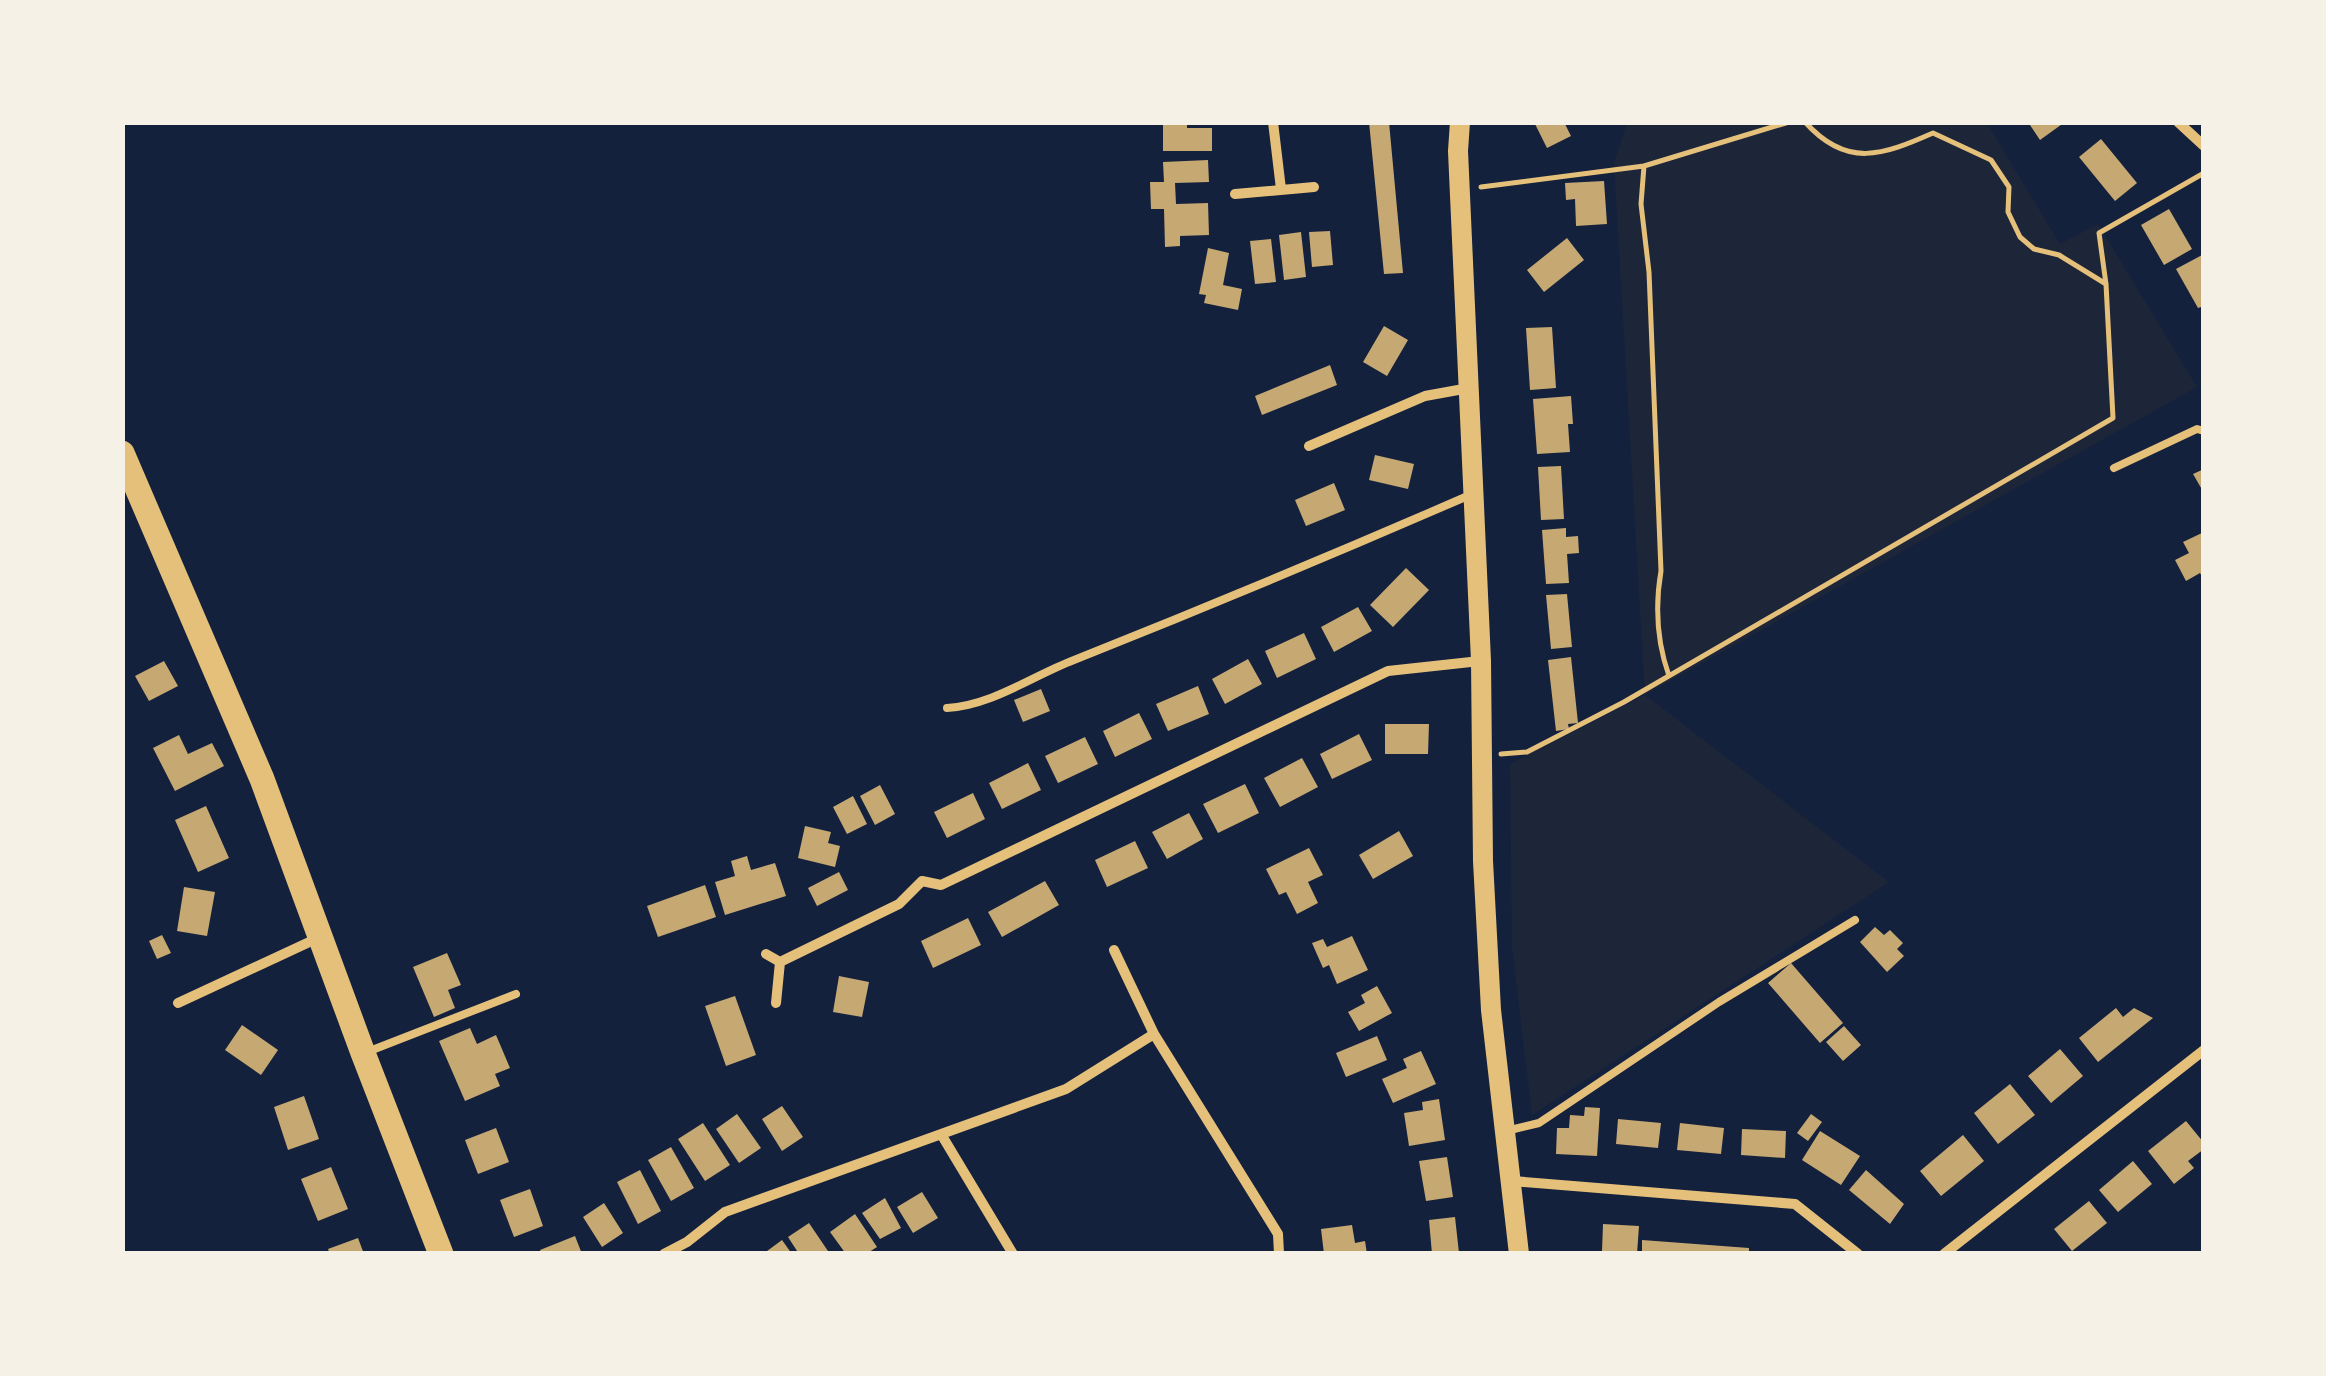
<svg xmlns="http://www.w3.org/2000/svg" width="2326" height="1376" viewBox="0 0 2326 1376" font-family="'Source Serif 4',serif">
	<rect width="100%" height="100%" fill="#14213d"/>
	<!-- green -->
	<path fill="#1d2539" d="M1627,123H1987L2060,244L2098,224L2197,387L1645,695L1889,882L1532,1115L1512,947L1510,764L1645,695L1614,163Z"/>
	<!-- building -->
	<path fill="#c6a872" d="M1163,122H1187V128H1212V151H1163Z
		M1369,122H1389L1403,273L1384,274Z
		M1534,122H1564L1571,136L1547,148Z
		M2028,122H2065L2040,140Z
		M2101,139L2137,183L2115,201L2079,157Z
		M1208,160L1209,182L1175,183L1176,204L1208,203L1209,235L1180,236V246L1165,247L1164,209H1151L1150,182H1164L1163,162Z
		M1604,181L1607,224L1576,226L1575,199L1566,200L1565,183Z
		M2169,209L2192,249L2164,265L2141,225Z
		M1330,231L1333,265L1312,267L1309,232Z
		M1301,232L1306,277L1284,280L1279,235Z
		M1567,238L1584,260L1544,292L1527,270Z
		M1271,239L1276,282L1255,284L1250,241Z
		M1208,248L1229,253L1223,285L1242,289L1238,310L1204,303L1206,295L1199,294Z
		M2204,254V306L2198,308L2176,269Z
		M1384,326L1408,340L1387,376L1363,362Z
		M1552,327L1556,388L1530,390L1526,328Z
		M1330,365L1337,385L1262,415L1255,396Z
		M1571,396L1573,424H1568L1570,452L1537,454L1533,399Z
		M1375,455L1414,464L1408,489L1369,480Z
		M1561,466L1564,519L1541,520L1538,467Z
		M2204,469V493L2193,474Z
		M1334,483L1345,510L1306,526L1295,500Z
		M1566,528V537L1578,536L1579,553L1567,554L1569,583L1546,584L1542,530Z
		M2204,532V580L2200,573L2186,581L2175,560L2189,553L2183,542Z
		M1406,568L1429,590L1393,627L1370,605Z
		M1567,594L1572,647L1551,649L1546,595Z
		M1358,607L1372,631L1334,652L1321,627Z
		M1304,633L1316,659L1277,678L1265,651Z
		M1571,657L1578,723L1568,724L1569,729L1556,731L1548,660Z
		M1248,659L1262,684L1225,704L1212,679Z
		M164,661L178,686L149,701L135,676Z
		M1198,686L1209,714L1168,731L1156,704Z
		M1041,689L1050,711L1023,722L1014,700Z
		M1139,713L1152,739L1115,757L1103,731Z
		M1385,724H1429L1428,754H1385Z
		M1359,734L1372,760L1332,779L1320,754Z
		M179,735L188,754L212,743L224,766L175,791L153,748Z
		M1085,737L1098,764L1058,783L1045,756Z
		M1302,758L1318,787L1280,807L1264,778Z
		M1028,763L1041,790L1002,809L989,783Z
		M1245,784L1259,813L1218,833L1203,804Z
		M880,785L895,814L875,825L860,796Z
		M973,793L985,819L947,838L934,812Z
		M853,796L867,824L847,834L833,807Z
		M206,806L229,858L198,872L175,820Z
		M1189,813L1203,839L1167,859L1152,832Z
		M805,826L831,832L828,843L840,846L835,867L798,858Z
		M1399,831L1413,856L1373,879L1359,855Z
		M1135,841L1148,868L1107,887L1095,860Z
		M1309,848L1323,875L1308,882L1318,903L1297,914L1286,892L1279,895L1266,869Z
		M747,856L751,870L775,863L786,896L725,915L715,882L735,876L731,861Z
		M839,872L848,890L817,906L808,888Z
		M1045,881L1059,905L1002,937L988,912Z
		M705,885L716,917L658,937L647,906Z
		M184,887L215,892L207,936L177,931Z
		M968,918L981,945L933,968L921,941Z
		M1875,927L1884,935L1890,930L1903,943L1897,949L1904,956L1887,972L1860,942Z
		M162,935L171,953L157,959L149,941Z
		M1352,936L1368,970L1337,984L1329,965L1323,968L1312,943L1323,939L1327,947Z
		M447,953L461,985L448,990L455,1008L434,1017L413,967Z
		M1791,963L1843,1023L1820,1043L1768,983Z
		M839,976L869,982L862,1017L833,1012Z
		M1377,986L1392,1013L1359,1031L1348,1012L1365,1003L1361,995Z
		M735,996L756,1055L726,1066L705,1006Z
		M2116,1008L2123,1017L2134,1008L2153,1018L2098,1062L2079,1038Z
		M242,1025L278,1050L261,1075L225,1050Z
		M1844,1026L1861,1045L1843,1061L1826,1042Z
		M470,1028L477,1044L496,1035L510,1068L495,1074L500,1086L465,1101L439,1041Z
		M1377,1036L1387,1060L1346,1077L1336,1053Z
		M2060,1049L2083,1076L2051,1103L2028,1076Z
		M1421,1051L1436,1084L1393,1103L1382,1079L1407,1068L1403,1059Z
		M2010,1084L2035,1115L1998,1144L1974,1113Z
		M304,1096L319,1139L288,1150L274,1107Z
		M1439,1099L1445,1140L1409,1146L1404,1113L1423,1110L1422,1102Z
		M782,1106L803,1137L782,1151L762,1119Z
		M1585,1107L1600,1108L1597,1156L1556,1154L1557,1128H1569L1570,1115L1584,1116Z
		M737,1114L761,1148L739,1163L716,1129Z
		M1811,1114L1822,1122L1808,1141L1797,1133Z
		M1618,1119L1661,1123L1658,1148L1616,1144Z
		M2186,1121L2204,1143V1149L2188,1161L2194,1168L2174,1184L2148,1151Z
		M703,1123L730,1165L705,1181L678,1139Z
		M1680,1123L1724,1128L1721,1154L1677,1150Z
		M496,1128L509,1162L478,1174L465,1140Z
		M1742,1129L1786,1131L1785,1158L1741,1155Z
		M1820,1131L1860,1156L1841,1185L1802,1160Z
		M1963,1135L1984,1161L1941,1196L1920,1171Z
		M671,1147L694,1188L671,1201L648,1160Z
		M1447,1157L1453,1197L1426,1201L1419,1161Z
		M2133,1161L2152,1184L2118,1212L2099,1190Z
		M331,1167L348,1209L318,1221L301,1179Z
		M640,1170L661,1211L638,1224L617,1182Z
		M1866,1170L1904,1204L1890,1224L1849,1190Z
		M530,1189L543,1226L514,1237L500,1200Z
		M922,1192L938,1218L913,1233L897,1207Z
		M885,1198L901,1228L880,1239L862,1213Z
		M2089,1201L2107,1223L2072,1251L2054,1229Z
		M604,1203L623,1233L602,1247L583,1217Z
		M855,1214L877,1247L866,1254H846L830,1232Z
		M1455,1217L1459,1253L1432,1254L1429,1220Z
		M809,1223L830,1254H799L788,1237Z
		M1603,1224L1639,1226L1637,1254L1602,1251Z
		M1352,1225L1355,1243L1365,1241L1367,1254H1324L1321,1229Z
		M575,1236L582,1254H542L540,1250Z
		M358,1238L364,1254H330L328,1249Z
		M782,1240L792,1254H763Z
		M1642,1240L1749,1248V1254H1642Z"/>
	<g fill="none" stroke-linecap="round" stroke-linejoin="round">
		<!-- path -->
		<path stroke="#e5c07b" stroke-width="5" d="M1805,122C1847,169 1883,155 1933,133L1991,160L2009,187L2008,212L2020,237L2034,249L2059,255L2106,284
			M1644,166L1789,122
			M1481,187L1644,166L1641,204L1649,272L1661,571C1655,606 1657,642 1669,676
			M1501,754L1527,752L1624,702L2113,418L2106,284L2099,233L2204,173"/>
		<!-- service -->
		<path stroke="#e5c07b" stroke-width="8" d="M2114,468L2197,429L2204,431
			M947,708C993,705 1032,676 1074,660C1207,607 1339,552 1470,495
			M367,1052L516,994
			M1506,1131L1539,1123L1719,1002L1855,920"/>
		<!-- minor -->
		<path stroke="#e5c07b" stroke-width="10" d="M1273,122L1281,189
			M2178,122L2204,146
			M1235,194L1314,187
			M1309,446L1425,396L1469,388
			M1114,950L1154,1034L1278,1234L1279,1254
			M766,954L780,962L776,1003
			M780,962L899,904L922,881L941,885L1388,671L1480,661
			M178,1003L318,938
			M941,1134L1013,1254
			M1512,1181L1795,1204L1858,1254
			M664,1254L687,1242L725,1212L1066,1089L1154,1034
			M1944,1254L2204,1050"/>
		<!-- secondary -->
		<path stroke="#e5c07b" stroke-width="20" d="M1460,122L1458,151L1481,661L1483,861L1491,1010L1519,1254"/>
		<!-- trunk -->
		<path stroke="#e5c07b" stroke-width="25" d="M122,453L262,779L363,1053L441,1254"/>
	</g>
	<!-- border -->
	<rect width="2326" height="1376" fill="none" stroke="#f6f1e7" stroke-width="250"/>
</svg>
